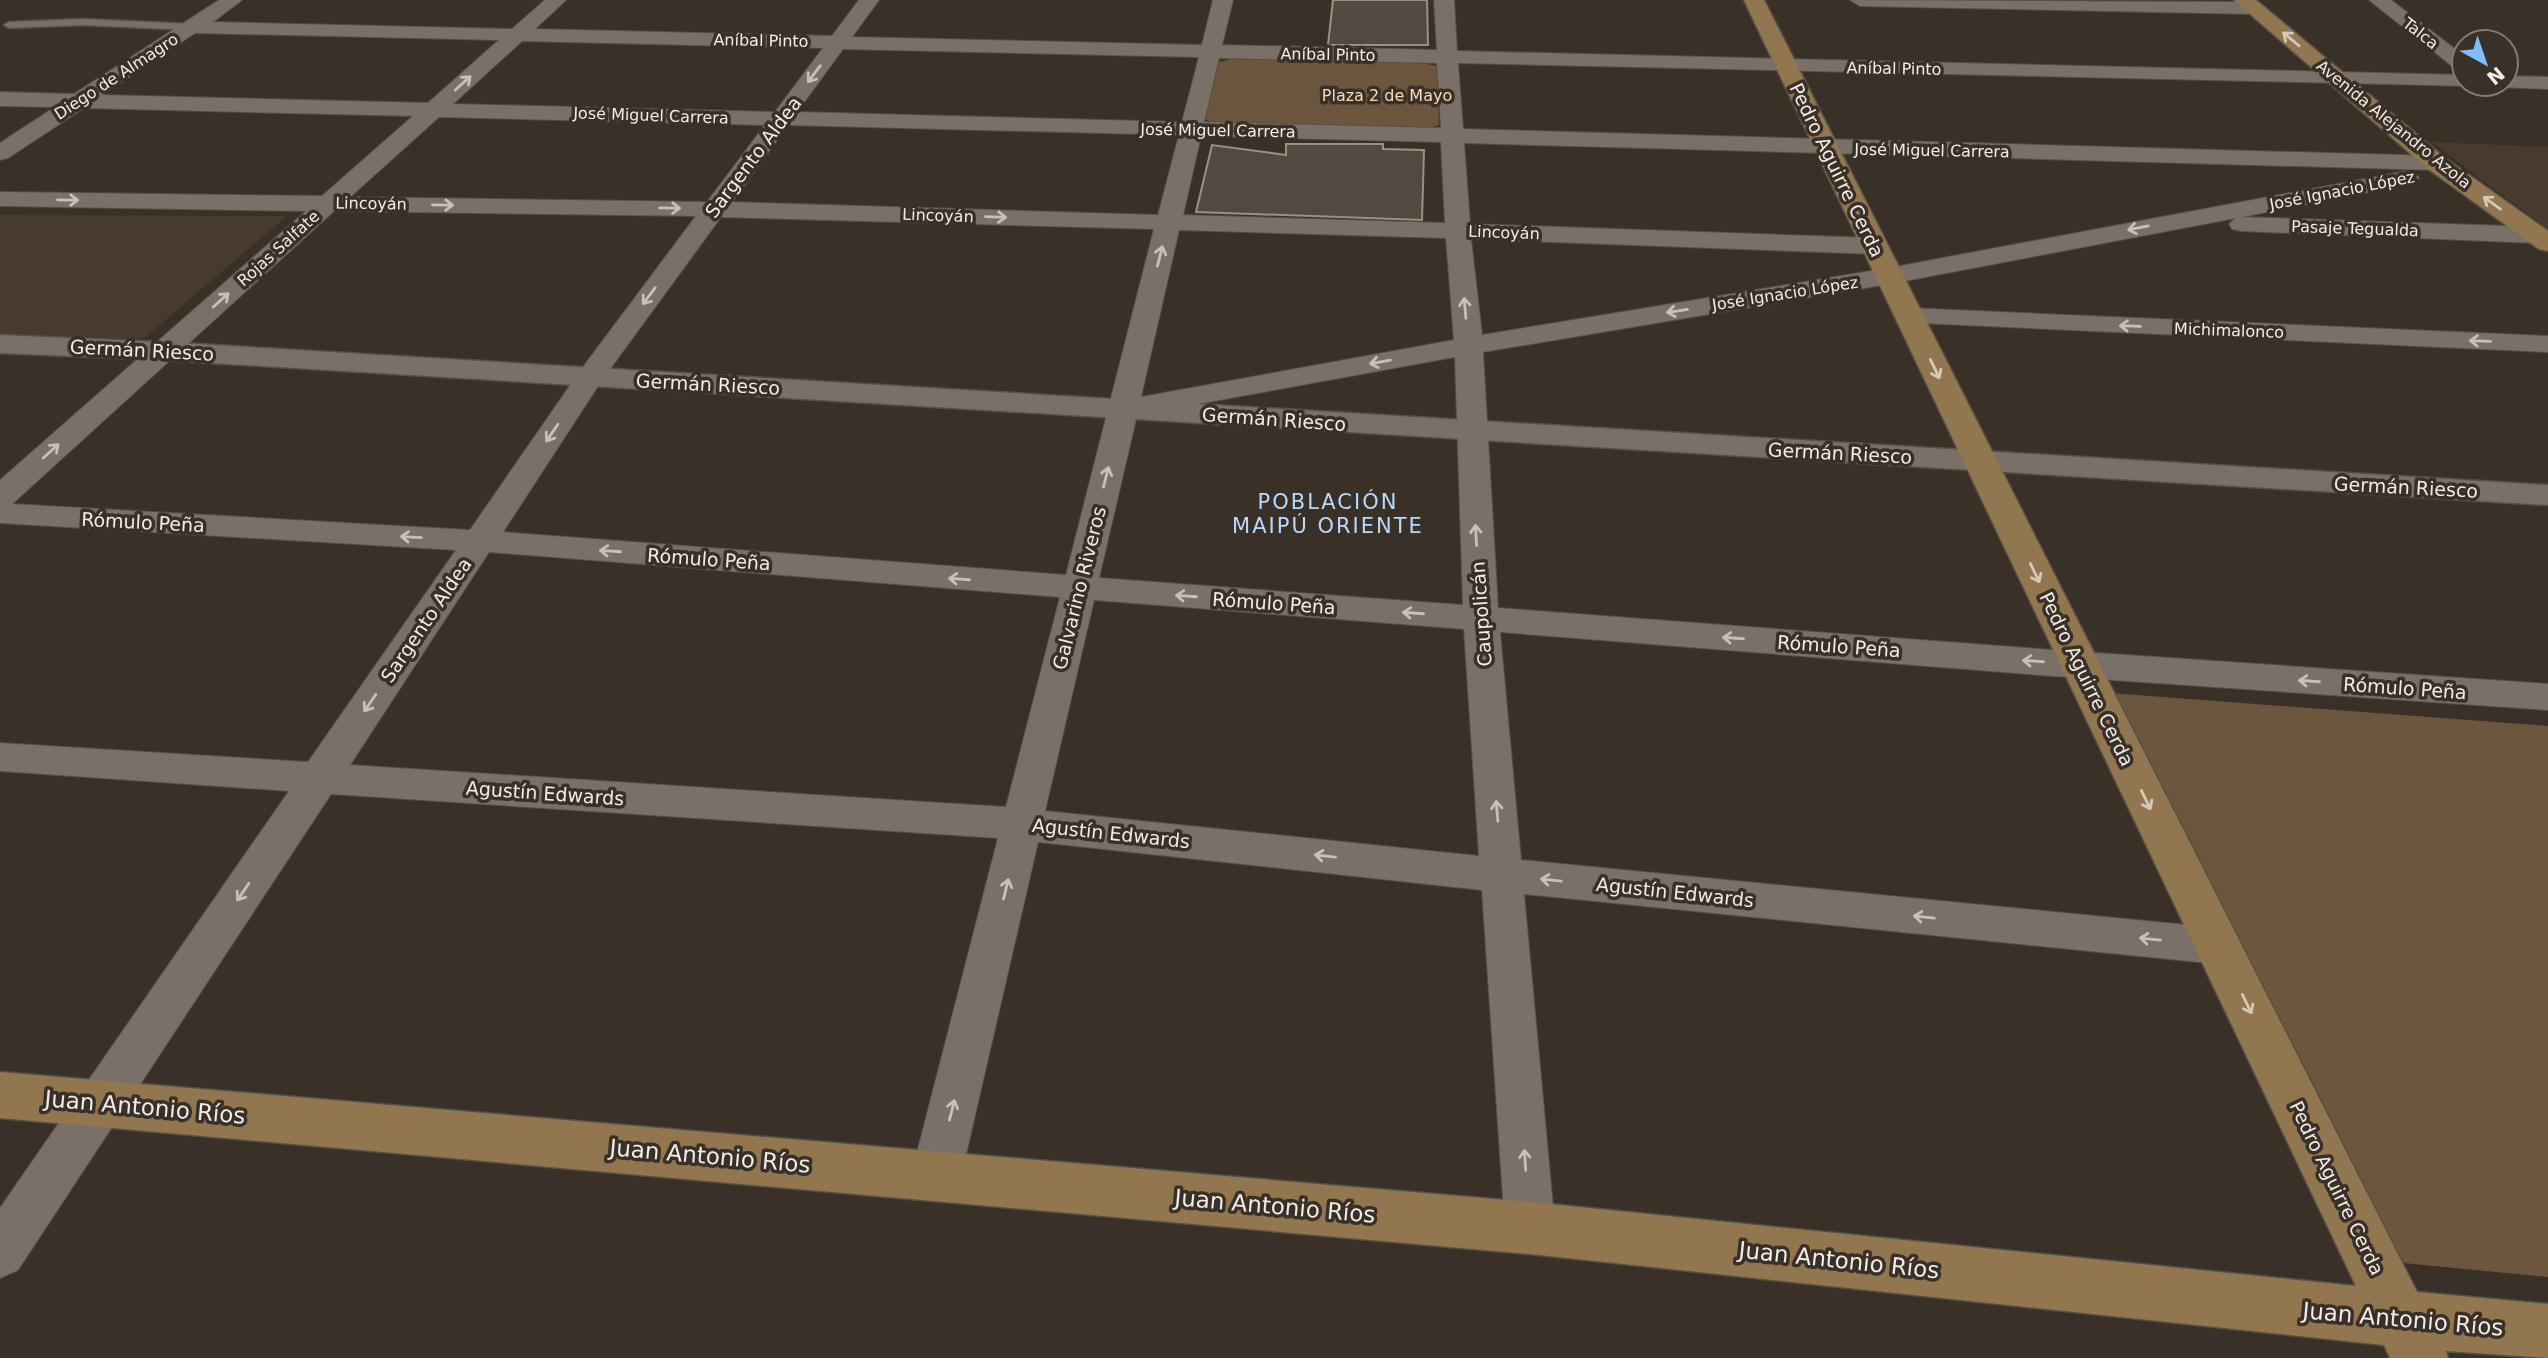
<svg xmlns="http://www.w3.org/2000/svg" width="2548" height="1358" viewBox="0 0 2548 1358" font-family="'DejaVu Sans',sans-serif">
	<rect width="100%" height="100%" fill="#393128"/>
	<!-- built -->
	<path fill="#463b2d" d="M2431,142L2548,147V229Z
		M0,215L287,216L143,339L0,334Z"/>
	<!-- green -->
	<path fill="#6c573e" d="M1232,59L1417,62L1437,66L1439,125L1422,130L1215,124L1205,119L1219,62Z
		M2110,693L2548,726V1277L2393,1262Z"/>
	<!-- building -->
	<path fill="#524a40" stroke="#9a9186" stroke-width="2" d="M1333,0H1427L1428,45H1328Z
		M1286,144H1383V149L1424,150L1422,220L1196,212L1212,145L1286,155Z"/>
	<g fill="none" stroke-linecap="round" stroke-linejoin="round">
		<!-- service casing -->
		<g stroke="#565048" stroke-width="3">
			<path id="service" d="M83,19L191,24L196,27L191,30L83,25L9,28L4,25L9,22Z"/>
		</g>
		<!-- minor casing -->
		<g stroke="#565048" stroke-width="2">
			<path id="minor" d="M219,0H242L213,22L512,29L545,0H566L535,29L832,36L859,0H879L852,37L1202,45L1213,0H1233L1222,45L1437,50L1434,0H1454L1457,51L2464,75V84L2472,86L1458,63L1463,129L2436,156L2444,158L2448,163L2444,168L2436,170L1464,143L1470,224L1875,238L1884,241L1888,246L1884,251L1875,254L1471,239L1482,335L1889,268L2407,171L2415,173L2419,178L2415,183L2242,217L2537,227L2548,233L2546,240L2537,243L2241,231L2232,229L2229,224L2236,218L1889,284L1483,352L1498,608L2039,649L2548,684V710L2039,675L1500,632L1521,860L2218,928L2233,933L2240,946L2233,959L2218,964L1524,894L1555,1228L1548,1246L1530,1253L1512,1246L1505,1228L1482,890L1038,842L961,1176L954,1193L936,1200L918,1193L911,1176L998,838L331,794L18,1270L0,1278V1208L289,791L0,771V743L308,762L456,550L0,523V480L306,211L0,206V192L322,196L413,116L84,108L8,158L0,160V143L55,107L0,106V92L74,94ZM195,33L499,40L428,103L102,95ZM522,41L823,48L775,112L453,104ZM843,49L1199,57L1182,122L797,112ZM1219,58L1437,63L1441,128L1204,122ZM439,117L765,125L707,202L350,197ZM788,125L1179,135L1158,215L732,202ZM1201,136L1441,142L1445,223L1183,215ZM334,211L696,216L580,371L470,530L12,504ZM721,217L1154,229L1066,575L503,532L602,380ZM1179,230L1446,238L1454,340L1141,397ZM1455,357L1463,605L1099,578L1137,415ZM489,552L1060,597L1006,807L350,765ZM1094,600L1464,629L1479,856L1045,811Z
				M1850,0L2253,2L2263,8L2253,14L1860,6Z
				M2369,0H2391L2464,56V72L2457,70Z
				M2506,76L2548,77V89L2498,87L2497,84H2506Z
				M1909,308L2548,336V352L1899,322L1895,316L1899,310Z"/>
		</g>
		<!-- tertiary casing -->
		<g stroke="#565048" stroke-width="3">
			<path id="tertiary" d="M0,335L163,342L2548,485V505L163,360L0,353Z"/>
		</g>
		<!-- secondary casing -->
		<g stroke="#565048" stroke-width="3">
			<path id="secondary" d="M1744,0H1764L2417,1292L2548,1304V1358L2446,1351L2448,1358H2390L2384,1345L1530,1254L0,1118V1072L1530,1202L2356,1286Z
				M2234,0H2256L2445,158L2548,231V251L2539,249L2427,168Z"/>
		</g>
		<!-- service -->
		<use href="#service" fill="#797067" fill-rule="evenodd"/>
		<!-- minor -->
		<use href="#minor" fill="#797067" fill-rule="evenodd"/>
		<!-- tertiary -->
		<use href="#tertiary" fill="#797067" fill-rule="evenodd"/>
		<!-- secondary -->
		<use href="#secondary" fill="#92764f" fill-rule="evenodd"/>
	</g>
	<!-- one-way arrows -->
	<defs><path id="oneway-shaft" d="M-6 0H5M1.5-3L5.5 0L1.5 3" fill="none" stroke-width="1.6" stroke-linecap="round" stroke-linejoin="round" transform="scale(1.75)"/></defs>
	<g stroke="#d4c9b9">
		<use href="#oneway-shaft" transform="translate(2291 39) rotate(-140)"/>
		<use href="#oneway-shaft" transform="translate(2492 203) rotate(-144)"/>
		<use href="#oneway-shaft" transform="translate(1935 369) rotate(64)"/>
		<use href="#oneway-shaft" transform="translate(2035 573) rotate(64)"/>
		<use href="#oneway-shaft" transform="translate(2146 800) rotate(64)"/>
		<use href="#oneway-shaft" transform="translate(2247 1004) rotate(64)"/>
	</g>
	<g stroke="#c7c1ba">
		<use href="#oneway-shaft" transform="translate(814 74) rotate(127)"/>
		<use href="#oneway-shaft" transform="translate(463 83) rotate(-42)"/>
		<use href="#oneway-shaft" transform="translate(68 200) rotate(1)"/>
		<use href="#oneway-shaft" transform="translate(443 205) rotate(1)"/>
		<use href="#oneway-shaft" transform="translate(670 208) rotate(1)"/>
		<use href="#oneway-shaft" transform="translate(996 217) rotate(2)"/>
		<use href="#oneway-shaft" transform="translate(2138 228) rotate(169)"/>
		<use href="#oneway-shaft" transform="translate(1160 256) rotate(-76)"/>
		<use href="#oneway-shaft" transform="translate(649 296) rotate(127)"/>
		<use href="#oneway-shaft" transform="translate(221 300) rotate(-42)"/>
		<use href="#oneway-shaft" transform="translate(1465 308) rotate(-95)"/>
		<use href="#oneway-shaft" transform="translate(1677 311) rotate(171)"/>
		<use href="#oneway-shaft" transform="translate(2130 326) rotate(-178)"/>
		<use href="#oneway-shaft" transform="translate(2480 341) rotate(-178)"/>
		<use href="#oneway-shaft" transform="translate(1380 362) rotate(170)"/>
		<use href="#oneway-shaft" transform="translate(552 433) rotate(124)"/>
		<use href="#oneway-shaft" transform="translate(51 451) rotate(-42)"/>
		<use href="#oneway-shaft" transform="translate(1106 477) rotate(-76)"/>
		<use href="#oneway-shaft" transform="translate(1476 535) rotate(-93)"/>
		<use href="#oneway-shaft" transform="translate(411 537) rotate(-177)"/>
		<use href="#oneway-shaft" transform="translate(610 551) rotate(-176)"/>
		<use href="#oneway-shaft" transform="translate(959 579) rotate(-176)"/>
		<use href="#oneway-shaft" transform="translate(1186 596) rotate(-176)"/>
		<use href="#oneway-shaft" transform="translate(1413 613) rotate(-176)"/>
		<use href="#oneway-shaft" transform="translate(1733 638) rotate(-176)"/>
		<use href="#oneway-shaft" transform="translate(2033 661) rotate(-176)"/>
		<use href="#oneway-shaft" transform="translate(2309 681) rotate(-176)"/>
		<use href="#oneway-shaft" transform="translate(370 703) rotate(124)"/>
		<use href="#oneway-shaft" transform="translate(1497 811) rotate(-95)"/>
		<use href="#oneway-shaft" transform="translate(1325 856) rotate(-174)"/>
		<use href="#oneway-shaft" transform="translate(1551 880) rotate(-174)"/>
		<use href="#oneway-shaft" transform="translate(1006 889) rotate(-76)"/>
		<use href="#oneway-shaft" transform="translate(243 892) rotate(124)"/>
		<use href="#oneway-shaft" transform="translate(1924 917) rotate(-174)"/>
		<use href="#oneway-shaft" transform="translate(2150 939) rotate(-174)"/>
		<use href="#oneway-shaft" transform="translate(952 1110) rotate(-76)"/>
		<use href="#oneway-shaft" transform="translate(1525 1160) rotate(-94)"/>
	</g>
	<g text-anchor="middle" stroke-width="7" stroke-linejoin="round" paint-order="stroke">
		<!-- far-street labels -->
		<g font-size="16" fill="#f1ece6" stroke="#393128">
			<text transform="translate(2421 33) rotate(38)" y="6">Talca</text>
			<text transform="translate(761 40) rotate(1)" y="6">Aníbal Pinto</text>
			<text transform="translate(1328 54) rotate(1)" y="6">Aníbal Pinto</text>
			<text transform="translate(1894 68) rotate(1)" y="6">Aníbal Pinto</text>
			<text transform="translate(116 76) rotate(-33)" y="6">Diego de Almagro</text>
			<text transform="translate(651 115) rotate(2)" y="6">José Miguel Carrera</text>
			<text transform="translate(2394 124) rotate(39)" y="6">Avenida Alejandro Azola</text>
			<text transform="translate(1218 130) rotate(1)" y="6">José Miguel Carrera</text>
			<text transform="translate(1932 150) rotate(1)" y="6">José Miguel Carrera</text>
			<text transform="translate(2342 190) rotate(-11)" y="6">José Ignacio López</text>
			<text transform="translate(371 203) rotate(1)" y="6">Lincoyán</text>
			<text transform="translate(938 215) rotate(2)" y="6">Lincoyán</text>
			<text transform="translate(2355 228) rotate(2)" y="6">Pasaje Tegualda</text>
			<text transform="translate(1504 232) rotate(2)" y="6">Lincoyán</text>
			<text transform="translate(278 248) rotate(-42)" y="6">Rojas Salfate</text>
			<text transform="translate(1785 293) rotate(-9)" y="6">José Ignacio López</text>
			<text transform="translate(2229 330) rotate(2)" y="6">Michimalonco</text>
		</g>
		<!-- far-park labels -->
		<g font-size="16" fill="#fcdab4" stroke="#393128">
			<text x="1387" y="101">Plaza 2 de Mayo</text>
		</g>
		<!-- street labels -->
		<g font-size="19" fill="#f1ece6" stroke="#393128">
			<text transform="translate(753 157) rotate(-53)" y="7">Sargento Aldea</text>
			<text transform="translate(1837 170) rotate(64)" y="7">Pedro Aguirre Cerda</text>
			<text transform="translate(142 350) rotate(3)" y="7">Germán Riesco</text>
			<text transform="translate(708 384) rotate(3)" y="7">Germán Riesco</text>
			<text transform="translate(1274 419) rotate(4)" y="7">Germán Riesco</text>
			<text transform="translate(1840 453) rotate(3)" y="7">Germán Riesco</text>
			<text transform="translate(2406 487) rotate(3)" y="7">Germán Riesco</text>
			<text transform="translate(143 522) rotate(3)" y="7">Rómulo Peña</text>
			<text transform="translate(709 559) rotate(4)" y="7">Rómulo Peña</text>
			<text transform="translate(1079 588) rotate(-76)" y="7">Galvarino Riveros</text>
			<text transform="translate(1274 603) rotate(4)" y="7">Rómulo Peña</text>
			<text transform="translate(1481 614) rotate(-94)" y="7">Caupolicán</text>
			<text transform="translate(426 620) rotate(-56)" y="7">Sargento Aldea</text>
			<text transform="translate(1839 646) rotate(4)" y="7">Rómulo Peña</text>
			<text transform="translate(2087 679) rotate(64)" y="7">Pedro Aguirre Cerda</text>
			<text transform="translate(2405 688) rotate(4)" y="7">Rómulo Peña</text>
			<text transform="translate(545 793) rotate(4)" y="7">Agustín Edwards</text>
			<text transform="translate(1111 833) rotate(6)" y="7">Agustín Edwards</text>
			<text transform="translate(1675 892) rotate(6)" y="7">Agustín Edwards</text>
			<text transform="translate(2337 1188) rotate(64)" y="7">Pedro Aguirre Cerda</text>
		</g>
		<!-- neighbourhood labels -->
		<g font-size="21" letter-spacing="2" fill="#b8d9fc" stroke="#393128">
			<text x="1328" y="509">POBLACIÓN<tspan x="1328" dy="24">MAIPÚ ORIENTE</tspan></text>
		</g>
		<!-- near-street labels -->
		<g font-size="23" fill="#f1ece6" stroke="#393128">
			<text transform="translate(145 1107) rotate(5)" y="8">Juan Antonio Ríos</text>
			<text transform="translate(710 1156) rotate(5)" y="8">Juan Antonio Ríos</text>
			<text transform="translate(1275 1206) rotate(5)" y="8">Juan Antonio Ríos</text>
			<text transform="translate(1839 1260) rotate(6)" y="8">Juan Antonio Ríos</text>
			<text transform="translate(2403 1319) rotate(5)" y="8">Juan Antonio Ríos</text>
		</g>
	</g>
	<!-- north arrow -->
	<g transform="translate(2485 63) rotate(140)"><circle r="33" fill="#393128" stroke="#837c74" stroke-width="2"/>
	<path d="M0-5L12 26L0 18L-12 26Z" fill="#81bdfa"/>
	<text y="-10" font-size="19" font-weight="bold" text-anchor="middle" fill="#f1ece6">N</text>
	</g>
</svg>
